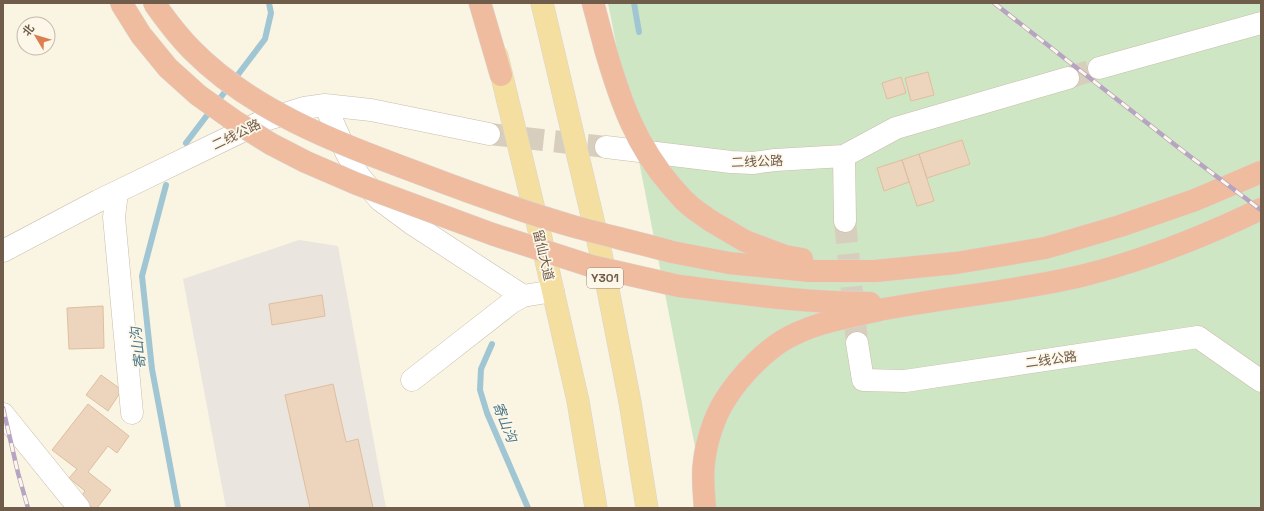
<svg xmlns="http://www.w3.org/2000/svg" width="1264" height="511" viewBox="0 0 1264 511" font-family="'Space Grotesk','Noto Sans SC',sans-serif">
	<rect width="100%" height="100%" fill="#faf4e3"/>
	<!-- industrial -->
	<path fill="#eae5de" d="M299,240L338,246L386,508H226L183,279Z"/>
	<!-- green -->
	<path fill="#cee6c3" d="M608,3H1261V508H707Z"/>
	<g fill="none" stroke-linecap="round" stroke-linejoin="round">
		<!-- stream -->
		<path stroke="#a1c6d3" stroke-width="6" d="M634,3L639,32
			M186,143L265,39L271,13L269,3
			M166,185L142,276L152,369L178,508
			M492,344L481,369L480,390L487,413L528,508"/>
	</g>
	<!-- building -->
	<path fill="#edd5bd" stroke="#dfbe9f" d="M928,72L934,95L911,101L905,78Z
		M901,77L906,93L887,99L882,83Z
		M962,140L970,164L927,178L919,154Z
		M919,154L934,201L917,206L902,160Z
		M902,160L909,182L884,191L877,168Z
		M322,295L325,316L272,325L269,304Z
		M103,306L104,348L69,349L67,308Z
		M101,375L122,390L108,411L86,395Z
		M333,384L346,442L358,439L373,508H310L285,395Z
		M88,404L129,436L117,453L108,446L88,472L111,490L97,508H93L80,498L85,491L69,478L77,469L52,450Z"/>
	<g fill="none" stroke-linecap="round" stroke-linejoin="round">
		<!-- minor-tunnel -->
		<path stroke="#d8cebd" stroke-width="22" stroke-dasharray="22 11" stroke-linecap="butt" d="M1068,78L1099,68
			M489,134L606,147
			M845,221L857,343"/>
		<!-- minor casing -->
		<g stroke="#cabcab" stroke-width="23">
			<path id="minor" d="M1099,68L1261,23
				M325,105L346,152L359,176L380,200L411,223L523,296
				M606,147L731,162L753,163L775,160L844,156L845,221
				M844,156L896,128L1068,78
				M117,192L114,217L132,413
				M3,251L98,201L265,120L304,108L325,105L371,110L489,134
				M857,343L863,380L905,381L1198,337L1261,381
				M412,380L512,302L523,296L553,291
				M3,414L79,508"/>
		</g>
		<!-- major casing -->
		<g stroke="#dad5d0" stroke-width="23">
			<path id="major" d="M542,3L601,254L630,402L647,508
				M497,56L540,234L578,401L596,508"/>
		</g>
		<!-- highway casing -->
		<g stroke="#dad5d0" stroke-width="23">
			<path id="highway" d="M480,3L501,75
				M593,3L605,48
				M711,221L745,241L785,256L802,259
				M672,252L729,263L810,271H875L956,263L1045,248L1120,226L1195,200L1261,172
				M679,286C743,294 806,303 870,303
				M705,508C704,493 702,477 704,463C706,443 714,417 725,400C740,376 768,346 795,334C820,322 848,317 875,311C944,297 1016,292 1085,275C1145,260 1205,236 1261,209"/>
		</g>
		<!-- minor -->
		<use href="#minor" stroke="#fff" stroke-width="22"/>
		<!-- major -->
		<use href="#major" stroke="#f4dea0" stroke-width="22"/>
		<!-- highway -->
		<use href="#highway" stroke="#f0bc9f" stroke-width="22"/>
		<!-- rail casing -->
		<g stroke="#b7a3c2" stroke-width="4.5">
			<path id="rail" d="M994,3L1179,148L1261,210
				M3,408L18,473L28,508"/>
		</g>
		<!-- rail -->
		<use href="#rail" stroke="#fdf7e9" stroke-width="3" stroke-dasharray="9" stroke-linecap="butt"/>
		<!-- highway-bridge casing -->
		<g stroke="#dad5d0" stroke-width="23" stroke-linecap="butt">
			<path id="highway-bridge" d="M121,3L141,35L168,68L198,95L236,122L271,144L306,162L357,184L492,234L591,266L679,286
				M154,3C166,20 178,36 192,50C254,113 341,144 421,174C471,193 521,211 572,226C605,235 639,243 672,252
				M605,48C620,100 636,146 672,187C677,192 681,198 687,203C694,210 703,215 711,221"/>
		</g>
		<!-- highway-bridge -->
		<use href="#highway-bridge" stroke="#f0bc9f" stroke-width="22"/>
	</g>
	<g text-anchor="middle" stroke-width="3.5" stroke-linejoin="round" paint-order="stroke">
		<!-- shield labels -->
		<rect fill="#fdf7e9" stroke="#9a8a7a" stroke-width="1" x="587" y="268" width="36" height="20" rx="3"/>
		<g font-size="12" font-weight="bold" fill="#705c4b">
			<text x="605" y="282">Y301</text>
		</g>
		<!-- street labels -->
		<g font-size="13" fill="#705c4b" stroke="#fdf7e9">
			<text transform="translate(236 134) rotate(-26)" y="5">二线公路</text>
			<text transform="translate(757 161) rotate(-2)" y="5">二线公路</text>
			<text transform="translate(544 255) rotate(77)" y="5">留仙大道</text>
			<text transform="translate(1051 359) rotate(-8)" y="5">二线公路</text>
		</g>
		<!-- water labels -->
		<g font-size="14" font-style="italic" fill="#4b7889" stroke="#fdf7e9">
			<text transform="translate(138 348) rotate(-97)" y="5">寄山沟</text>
			<text transform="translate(505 422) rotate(68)" y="5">寄山沟</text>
		</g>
	</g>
	<!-- border -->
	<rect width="1264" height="511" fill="none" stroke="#705c4b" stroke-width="8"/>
	<!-- north arrow -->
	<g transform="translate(36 36) rotate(308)"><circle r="19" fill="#fdf7e9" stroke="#c5b9aa"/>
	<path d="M0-3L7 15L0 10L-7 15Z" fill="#db7f51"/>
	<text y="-6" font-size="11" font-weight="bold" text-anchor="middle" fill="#705c4b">北</text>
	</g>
</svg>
